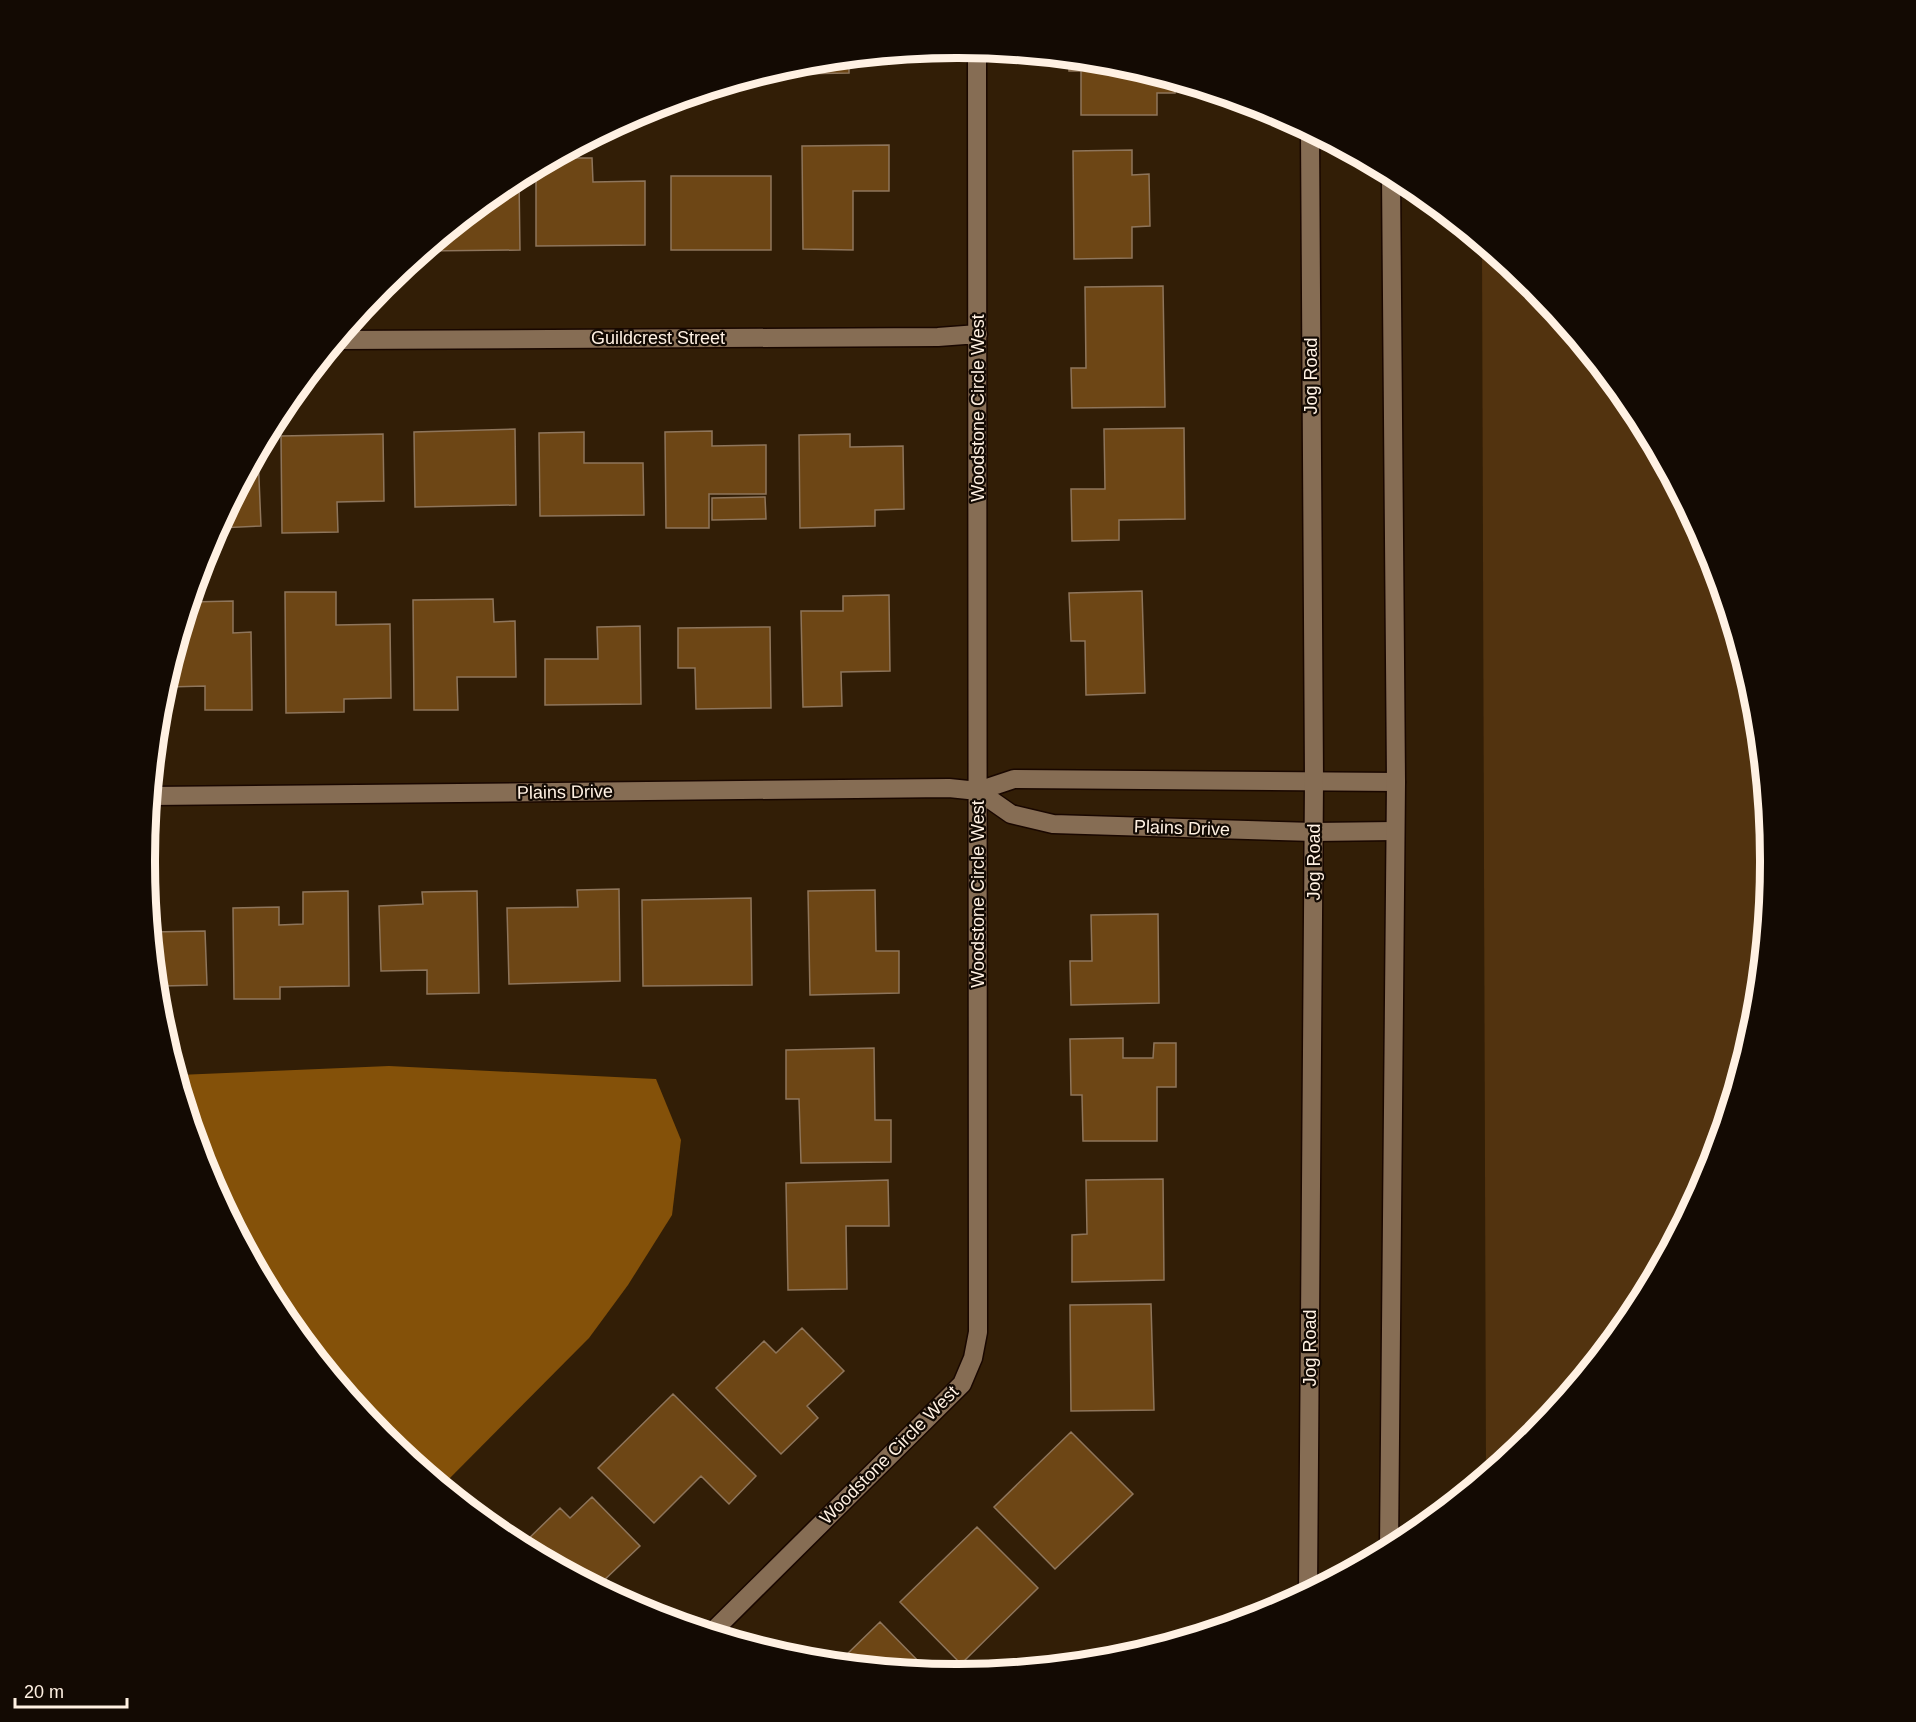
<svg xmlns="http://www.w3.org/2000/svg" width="1916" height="1722" viewBox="0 0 1916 1722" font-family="Arial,sans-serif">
	<rect width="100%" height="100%" fill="#321e06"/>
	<!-- green -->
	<path fill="#52330f" d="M1482,244L1533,286L1634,410L1709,550L1755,703L1771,861L1755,1020L1709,1172L1634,1313L1533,1436L1486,1474Z"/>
	<!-- water -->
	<path fill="#845109" d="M389,1066L656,1079L681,1140L672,1215L628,1285L589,1338L443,1485L383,1436L282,1312L207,1172L178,1075Z"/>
	<!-- building -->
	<path fill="#6d4615" stroke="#8e755b" stroke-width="1.5" d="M849,59V73L794,74V65L800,64Z
		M1069,59L1117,64L1175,81V93H1157V115H1081V71H1069Z
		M889,145V191H853V250L803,249L802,146Z
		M1132,150V175L1149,174L1150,226L1132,227V258L1074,259L1073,151Z
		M557,158H592L593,182L645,181V245L536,246V169Z
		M671,176H771V250H671Z
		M519,178L520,250L426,251L507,185Z
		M1163,286L1165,407L1072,408L1071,368H1086L1085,287Z
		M1184,428L1185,519L1119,520V540L1072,541L1071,489H1105L1104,429Z
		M515,429L516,505L415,507L414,432Z
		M712,431V446L766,445V494H709V528H666L665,432Z
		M584,432V463H643L644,515L540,516L539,433Z
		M383,434L384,501L337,502L338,532L282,533L281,436Z
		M850,434V447L903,446L904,509L875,510V526L800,528L799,435Z
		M258,455L261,526L219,528Z
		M765,497L766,519L712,520V498Z
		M1142,591L1145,693L1086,695L1085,641H1071L1069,593Z
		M285,592H336V625L390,624L391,698L344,699V712L286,713Z
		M889,595L890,671L841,672L842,706L803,707L801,611H843V596Z
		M493,599L494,622L515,621L516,677H457L458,710H414L413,600Z
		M233,601V633L251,632L252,710H205V686L168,687V677L191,602Z
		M640,626L641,704L545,705V659H598L597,627Z
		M770,627L771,708L696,709L695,668H678V628Z
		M619,889L620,981L509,984L507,908L578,907L577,890Z
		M875,890L876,951H899V993L810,995L808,891Z
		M348,891L349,986L280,987V999H234L233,908L279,907V925L303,924V892Z
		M477,891L479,993L427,994V970L381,971L379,906L423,904L422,892Z
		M751,898L752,985L643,986L642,900Z
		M1158,914L1159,1003L1071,1005L1070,961H1092L1091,915Z
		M205,931L207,985L162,986V1003H159L152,932Z
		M1123,1038V1058H1153L1154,1043H1176V1087H1157V1141H1083L1082,1095H1071L1070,1039Z
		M874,1048L875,1120H891V1162L801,1163L799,1099H786V1050Z
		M1163,1179L1164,1280L1072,1282V1235L1087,1234L1086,1180Z
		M888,1180L889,1226H846L847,1289L788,1290L786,1183Z
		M1151,1304L1154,1410L1071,1411L1070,1305Z
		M802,1328L844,1371L807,1406L818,1418L781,1454L716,1388L764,1341L776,1353Z
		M673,1394L756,1476L729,1504L701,1476L654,1523L598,1468Z
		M1071,1432L1133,1494L1055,1569L994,1507Z
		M592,1497L640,1546L599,1585L602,1588L522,1545L560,1508L570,1518Z
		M977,1527L1038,1588L961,1664L900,1602Z
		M880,1622L928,1671L839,1662Z"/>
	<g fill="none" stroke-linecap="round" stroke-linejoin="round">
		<!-- street casing -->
		<g stroke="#190700" stroke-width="21">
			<path id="street" d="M339,340L938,337L978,334
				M978,791L1011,814L1053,824L1314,832L1395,831
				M151,796L949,788L978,791L1014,779L1396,782
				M712,1632L962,1384L973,1358L978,1332L977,50"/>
		</g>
		<!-- secondary casing -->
		<g stroke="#190700" stroke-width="21">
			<path id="secondary" d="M1389,1548L1396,782L1391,175
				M1308,1592L1314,781L1310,132"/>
		</g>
		<!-- street -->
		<use href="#street" stroke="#866d54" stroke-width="18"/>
		<!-- secondary -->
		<use href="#secondary" stroke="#866d54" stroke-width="18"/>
	</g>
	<g text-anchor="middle" stroke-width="4.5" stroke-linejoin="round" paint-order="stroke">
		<!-- street labels -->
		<g font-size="18" fill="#fff1e3" stroke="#130a03">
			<text x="658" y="344">Guildcrest Street</text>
			<text transform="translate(1311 376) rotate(-90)" y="6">Jog Road</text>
			<text transform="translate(978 408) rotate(-90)" y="6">Woodstone Circle West</text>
			<text transform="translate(565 792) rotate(-1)" y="6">Plains Drive</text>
			<text transform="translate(1182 828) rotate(2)" y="6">Plains Drive</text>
			<text transform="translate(1314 862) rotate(-90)" y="6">Jog Road</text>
			<text transform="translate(978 894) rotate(-90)" y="6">Woodstone Circle West</text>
			<text transform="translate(1310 1348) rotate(-90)" y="6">Jog Road</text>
			<text transform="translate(889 1455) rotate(-45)" y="6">Woodstone Circle West</text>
		</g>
	</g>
	<!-- crop -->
	<path d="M0 0H1916V1722H0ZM957 58H958A802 802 0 0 1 1760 860V862A802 802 0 0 1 958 1664H957A802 802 0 0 1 155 862V860A802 802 0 0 1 957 58Z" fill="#130a03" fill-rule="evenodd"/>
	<path fill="none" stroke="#fff1e3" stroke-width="8" d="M957 58H958A802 802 0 0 1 1760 860V862A802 802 0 0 1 958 1664H957A802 802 0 0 1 155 862V860A802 802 0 0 1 957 58Z"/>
	<!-- scale -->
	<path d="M15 1698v9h112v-9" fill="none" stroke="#fff1e3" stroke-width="3"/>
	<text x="24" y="1698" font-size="18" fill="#fff1e3" stroke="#130a03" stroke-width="4.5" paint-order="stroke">20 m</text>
</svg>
